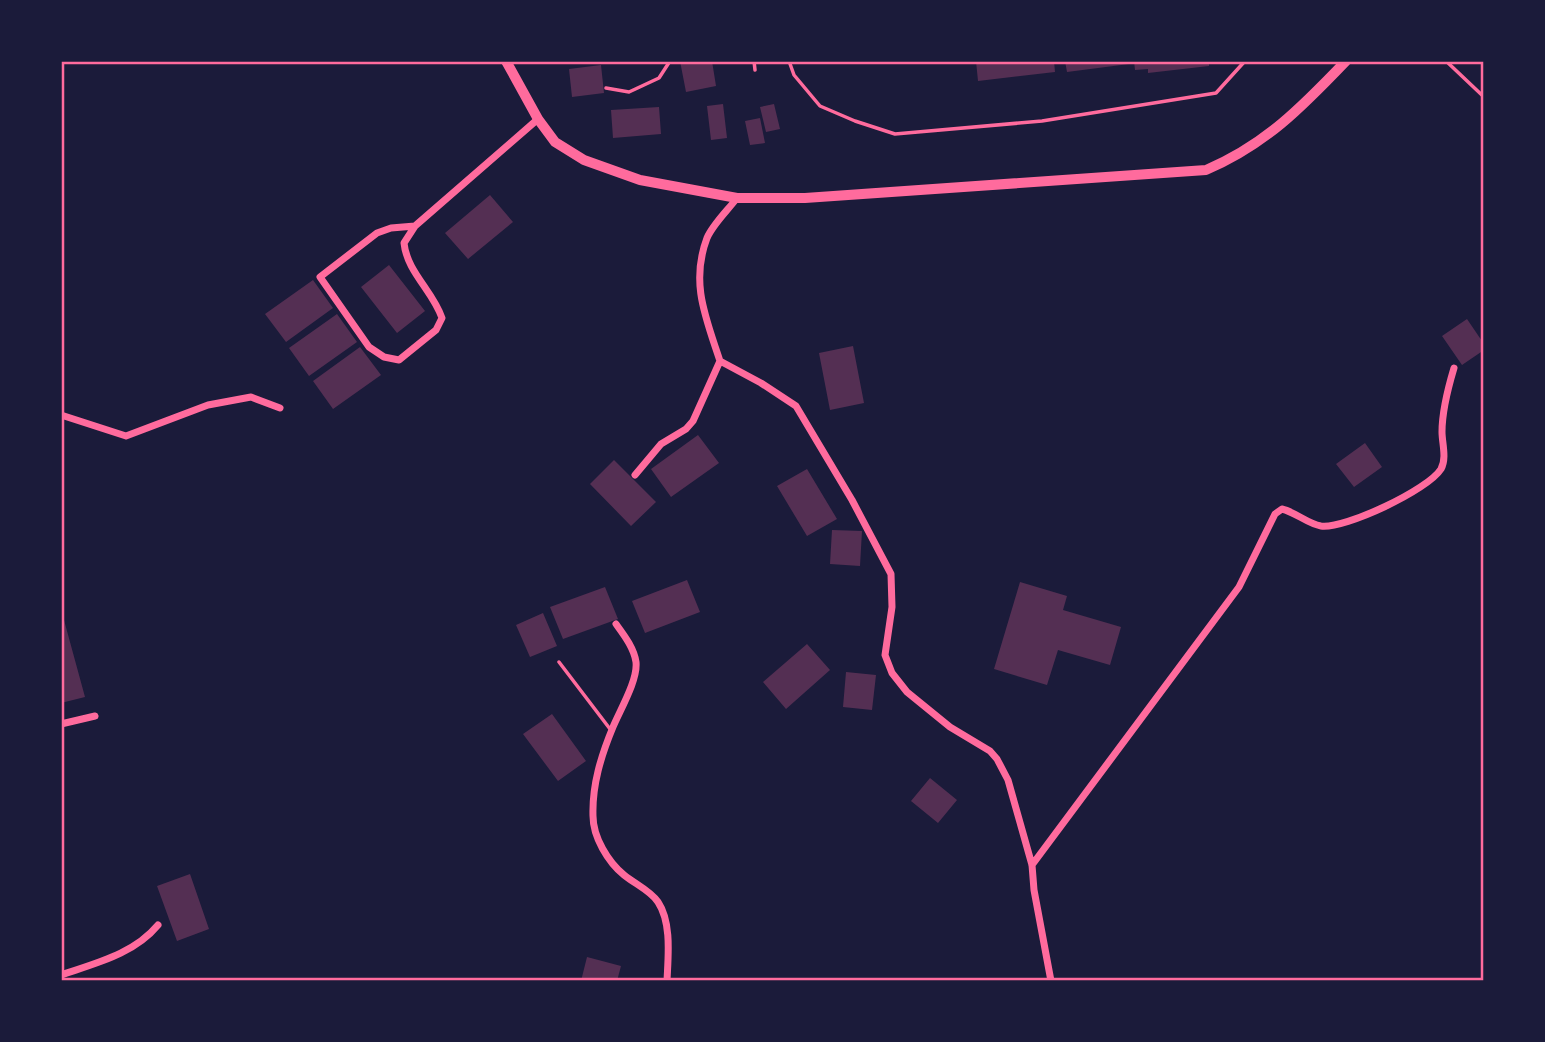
<svg xmlns="http://www.w3.org/2000/svg" width="1545" height="1042" viewBox="0 0 1545 1042" font-family="'Titillium Web',sans-serif">
	<rect width="100%" height="100%" fill="#1b1b3a"/>
	<!-- building -->
	<path fill="#542f53" d="M680,61H712L716,86L686,92Z
		M976,61H1054L1055,72L978,81Z
		M1065,61H1129V64L1067,72Z
		M1134,61H1209V66L1148,73V69L1135,70Z
		M601,65L604,93L572,97L569,69Z
		M723,104L727,138L711,140L707,106Z
		M774,104L780,129L766,132L760,107Z
		M659,107L661,134L613,138L611,110Z
		M760,118L765,143L750,145L745,121Z
		M490,195L513,222L468,259L445,233Z
		M389,265L425,311L397,333L361,287Z
		M313,280L333,308L286,342L265,314Z
		M337,314L357,342L309,376L289,348Z
		M1467,319L1484,344V350L1462,365L1442,336Z
		M853,346L864,403L830,410L819,353Z
		M360,347L381,375L333,409L313,381Z
		M698,435L719,463L671,497L651,469Z
		M1365,443L1382,467L1354,487L1336,464Z
		M614,460L656,502L631,526L590,484Z
		M807,469L837,519L807,536L777,486Z
		M832,530L862,531L860,566L830,564Z
		M687,580L700,612L645,633L632,601Z
		M1020,582L1067,596L1063,610L1121,627L1110,665L1058,650L1047,685L994,669Z
		M605,587L618,619L563,639L550,607Z
		M61,609L85,697L61,703Z
		M543,613L557,646L530,657L516,625Z
		M807,644L830,670L786,709L763,682Z
		M846,672L876,675L872,710L843,707Z
		M552,714L586,761L558,781L523,734Z
		M930,778L957,800L938,823L911,801Z
		M190,874L209,929L177,941L157,886Z
		M587,957L621,966L617,981H581Z"/>
	<g fill="none" stroke-linecap="round" stroke-linejoin="round">
		<!-- service -->
		<path stroke="#ff6b9d" stroke-width="3.5" d="M754,61L755,70
			M789,61L794,75L820,106L855,121L895,134L1042,121L1216,93L1245,61
			M1446,61L1484,97
			M606,88L629,92L659,78L670,61
			M559,662L610,729"/>
		<!-- minor -->
		<path stroke="#ff6b9d" stroke-width="7" d="M737,198C728,210 713,224 707,238C690,283 706,318 720,361L761,383L796,406L852,500L891,574L892,607L885,655L892,673L907,692L950,727L990,751L997,759L1008,780L1032,865L1034,890L1051,981
			M415,226L391,228L377,233L320,277L369,347L384,357L399,360L436,330L442,318C433,291 407,272 404,243L415,226L538,119
			M61,415L126,436L208,405L251,397L280,408
			M635,475L661,444L686,429L693,421L720,361
			M616,624C624,635 634,648 636,662C638,680 620,710 613,727C601,756 592,785 593,816C593,837 608,862 624,875C635,884 651,891 658,902C672,923 668,957 667,981
			M61,724L95,716
			M1032,865L1239,587L1275,514L1282,509C1295,512 1308,524 1321,526C1345,529 1428,490 1441,469C1447,458 1442,443 1442,432C1442,410 1448,388 1454,368
			M61,975C96,963 134,954 158,925"/>
		<!-- tertiary -->
		<path stroke="#ff6b9d" stroke-width="10" d="M506,61L538,119L555,142L584,160L640,180L737,198H805L1206,170C1265,145 1302,107 1346,61"/>
	</g>
	<!-- border -->
	<rect width="1545" height="1042" fill="none" stroke="#1b1b3a" stroke-width="126"/>
	<rect x="63" y="63" width="1419" height="916" fill="none" stroke="#ff6b9d" stroke-width="2.5"/>
</svg>
